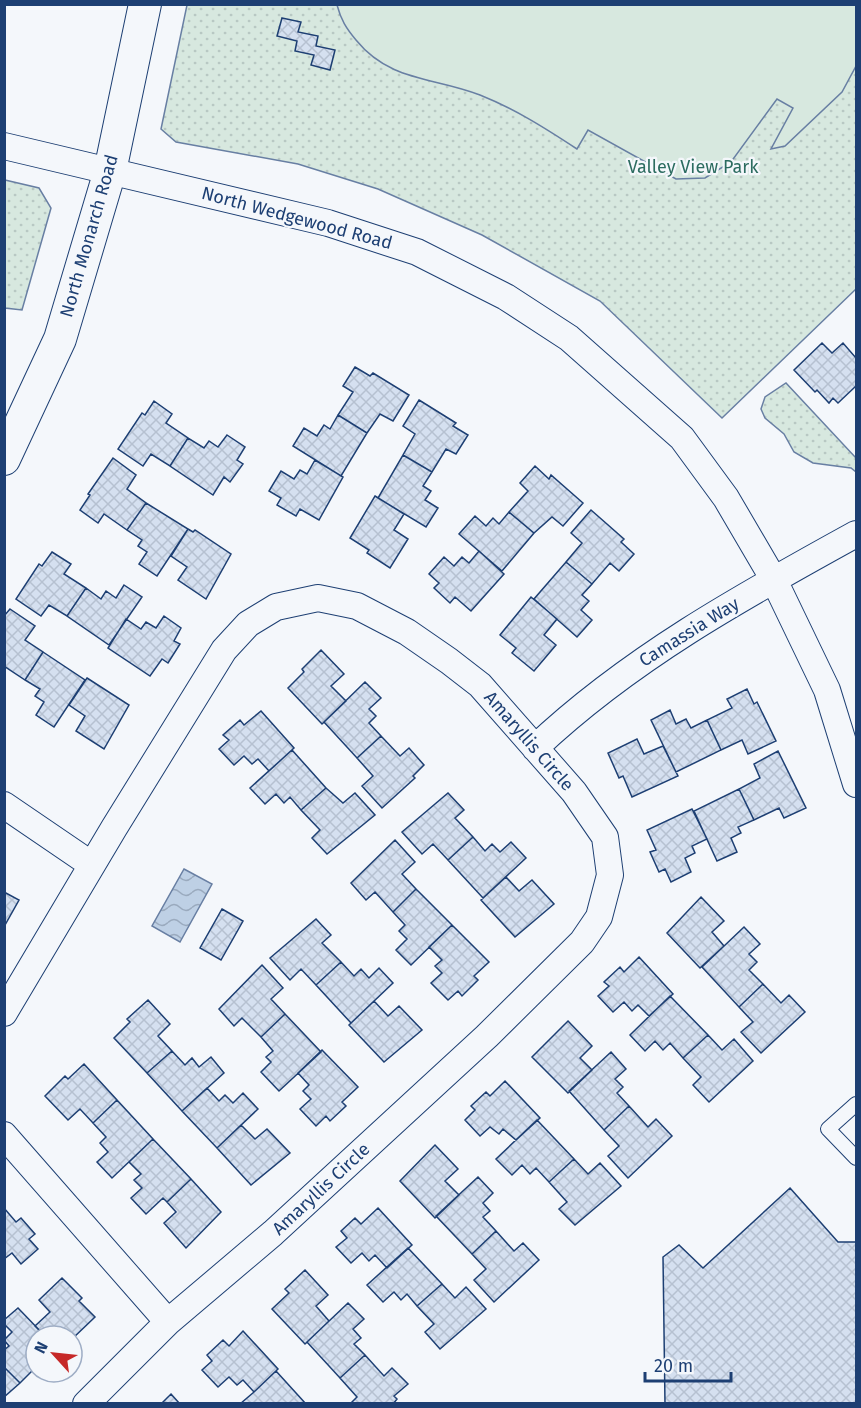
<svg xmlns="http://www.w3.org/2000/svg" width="861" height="1408" viewBox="0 0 861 1408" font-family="'Fira Sans',sans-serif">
	<defs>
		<pattern id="grass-dots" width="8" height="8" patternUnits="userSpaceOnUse" patternTransform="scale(1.5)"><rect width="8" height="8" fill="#d7e8df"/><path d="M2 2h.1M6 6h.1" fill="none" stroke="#b8c8c3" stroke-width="1.8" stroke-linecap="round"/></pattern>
		<pattern id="water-waves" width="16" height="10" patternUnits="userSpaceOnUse" patternTransform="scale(1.5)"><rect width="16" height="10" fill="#bed0e5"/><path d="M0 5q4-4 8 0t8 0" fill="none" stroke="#9aaabe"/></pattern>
		<pattern id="building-cross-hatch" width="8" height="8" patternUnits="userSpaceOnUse" patternTransform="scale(1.5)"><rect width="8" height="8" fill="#d5e0f0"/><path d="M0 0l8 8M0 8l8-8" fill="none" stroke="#b6c1d1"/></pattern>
	</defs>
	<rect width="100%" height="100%" fill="#f4f7fb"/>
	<!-- grass -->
	<path fill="url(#grass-dots)" stroke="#687fa3" stroke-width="1.5" d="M187,5H856V289L722,418L600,301L482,235L378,189L298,164L176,142L161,129Z
		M5,180L39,188L51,208L22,310L5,308Z
		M786,383L856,458V472L851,468L813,463L794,452L784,434L765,418L761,409L765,397Z"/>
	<!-- garden -->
	<path fill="#d7e8df" stroke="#687fa3" stroke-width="1.5" d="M337,5H856V66L842,92L785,146L771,149L793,108L777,99L731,162L705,178L676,179L588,130L577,149C545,128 515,109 480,95C434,77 390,82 356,40C346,28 341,20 337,5Z"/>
	<!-- water -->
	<path fill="url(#water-waves)" stroke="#687fa3" stroke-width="1.5" d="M184,869L212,884L180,942L152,926Z"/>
	<!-- building -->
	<path fill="url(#building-cross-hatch)" stroke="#1d3f73" stroke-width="1.5" d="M282,18L301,22L298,32L318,36L316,46L335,50L330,70L311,65L314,55L295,51L297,41L277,36Z
		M822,343L832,353L843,343L856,358V386L838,403L833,398L829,403L817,390L815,392L794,370Z
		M355,367L370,376L373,373L409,395L393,421L380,414L367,433L338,415L353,392L343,386Z
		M419,400L456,423L453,426L468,435L456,454L446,449L432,472L403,455L415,434L403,426Z
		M154,401L172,414L166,423L188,438L170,466L151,454L143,466L118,449L142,413L145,415Z
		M338,415L367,433L341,476L293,446L304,428L317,436L324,425L330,429Z
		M227,435L245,447L237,460L243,464L230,482L224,477L213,495L170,466L188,438L204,448L209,441L218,447Z
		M403,455L432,472L423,486L431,491L425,500L438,508L426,527L378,498Z
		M113,458L136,475L127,489L146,503L127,530L104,514L98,523L80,510L90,495L88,494Z
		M315,460L343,477L319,520L300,509L296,516L277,505L281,498L269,491L281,471L294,479L300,470L307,474Z
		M535,466L549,479L551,475L583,503L563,526L552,517L534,533L509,512L528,491L520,483Z
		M375,496L404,514L394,530L408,539L390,568L367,553L369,550L350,538Z
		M146,503L188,529L157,576L139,564L147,552L138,546L142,540L127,530Z
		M591,510L624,539L621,542L634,554L619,571L610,563L592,584L566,562L582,543L571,533Z
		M509,512L534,533L502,571L459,534L475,516L486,526L493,518L499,524Z
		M188,529L193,532L195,530L231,554L206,599L178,580L187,567L171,556Z
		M479,551L504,574L471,611L455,597L450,603L434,588L439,583L429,574L444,557L454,566L462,557L469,563Z
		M52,552L71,564L64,574L86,588L67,616L49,605L41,616L16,599L39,564L42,566Z
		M566,562L592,584L582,595L589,601L581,610L592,620L577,637L534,599Z
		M124,585L142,597L109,645L67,616L86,588L101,599L106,591L116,598Z
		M531,597L557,619L544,635L556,645L534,671L512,653L516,648L500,635Z
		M10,609L35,626L25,640L43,652L25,680L4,666V616Z
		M164,616L181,628L174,641L180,644L168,663L162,659L150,676L108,648L126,619L141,629L146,622L156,628Z
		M321,650L344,674L331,686L346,701L322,724L288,688L304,672L302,669Z
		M43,652L85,680L54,727L36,715L44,702L35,696L40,689L25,680Z
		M87,678L129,705L104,749L76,731L85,716L69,705Z
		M365,682L381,698L369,709L376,716L369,723L381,736L357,758L324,722Z
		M747,689L754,704L757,702L776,741L748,754L742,740L721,750L707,720L732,708L727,699Z
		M670,710L676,724L686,719L691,728L707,720L721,750L676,772L651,720Z
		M261,711L294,748L269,771L258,759L252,764L244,756L234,765L219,749L229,740L223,735L240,720L244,725Z
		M381,736L400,756L409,748L424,765L413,776L415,778L382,808L362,786L373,776L357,758Z
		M637,739L644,754L663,746L678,776L632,797L623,776L619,778L608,753Z
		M292,750L326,788L301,810L290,797L284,803L276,794L265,804L250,788Z
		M778,751L806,808L784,818L779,808L754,820L739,789L760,778L754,764Z
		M326,788L343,803L355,793L375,815L327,854L312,838L320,830L301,810Z
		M739,789L754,820L738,827L741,833L731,838L737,852L717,861L694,811Z
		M448,793L464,810L455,818L473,837L448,860L433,844L422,854L402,832Z
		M692,809L707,839L692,846L695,853L685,858L691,872L671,882L665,869L659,872L650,852L656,850L647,830Z
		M473,837L485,851L492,844L500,852L511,842L526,858L483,898L448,860Z
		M395,840L415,862L402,874L416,889L393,912L375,892L366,900L351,883Z
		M506,877L519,891L532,880L554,904L515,937L481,900Z
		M416,889L452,925L411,965L396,950L407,939L399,931L405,925L393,912Z
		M4,892L19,900L5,925H4Z
		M701,897L724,921L712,932L724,946L700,968L667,933Z
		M222,909L243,921L221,960L200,948Z
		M316,919L331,935L322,943L341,962L316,985L301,969L290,980L270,958Z
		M452,925L489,962L474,976L478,980L462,996L458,991L448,1000L431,983L442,973L435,966L442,960L429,947Z
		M744,927L760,944L749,954L757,962L749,970L763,984L739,1007L702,967Z
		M639,957L673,994L649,1016L638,1005L632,1011L624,1002L613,1012L598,996L609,986L604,982L620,967L624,972Z
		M341,962L354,976L361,969L369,978L379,968L393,983L351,1023L316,985Z
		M262,965L283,988L271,999L285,1014L261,1037L242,1018L234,1026L219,1009Z
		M763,984L781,1003L789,995L805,1012L761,1053L741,1032L753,1022L739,1007Z
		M670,996L708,1035L683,1058L670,1043L663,1050L655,1041L645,1051L630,1035Z
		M148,1000L170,1024L158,1036L172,1051L147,1073L114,1038L130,1022L127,1019Z
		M374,1001L388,1016L399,1006L422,1030L384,1062L349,1025Z
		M285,1014L321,1052L279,1091L261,1072L271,1062L266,1057L273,1051L261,1037Z
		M568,1021L592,1046L580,1058L592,1070L568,1093L532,1057Z
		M708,1035L722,1050L734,1039L753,1061L709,1102L693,1085L701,1077L683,1058Z
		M322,1050L358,1087L342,1102L346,1106L330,1121L326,1116L316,1126L300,1109L311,1099L303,1091L309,1085L298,1073Z
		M172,1051L185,1065L192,1058L199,1067L211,1057L224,1073L182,1111L147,1073Z
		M611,1052L626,1069L615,1079L623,1087L617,1093L629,1106L604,1130L569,1091Z
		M84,1064L117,1100L93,1123L80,1109L68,1120L45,1096L65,1076L68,1079Z
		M505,1081L540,1118L516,1140L503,1129L499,1134L490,1127L480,1136L465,1120L475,1110L471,1106L486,1092L490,1096Z
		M207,1088L219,1101L225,1095L233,1103L243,1093L258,1109L217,1148L182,1111Z
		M117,1100L153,1139L112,1178L97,1162L108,1152L100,1143L106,1137L93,1123Z
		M629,1106L648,1127L656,1119L672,1136L628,1178L608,1156L619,1146L604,1130Z
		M537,1120L574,1159L549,1182L536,1168L530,1174L522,1165L512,1175L496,1159Z
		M241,1125L255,1139L267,1129L290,1153L251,1185L217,1148Z
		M153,1139L191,1179L167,1202L163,1198L146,1214L131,1198L142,1188L134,1180L141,1174L129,1162Z
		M435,1145L458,1169L445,1181L459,1195L435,1218L400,1181Z
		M574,1159L588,1174L600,1163L621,1186L575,1225L559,1209L567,1202L549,1182Z
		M478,1177L493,1193L483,1203L490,1211L483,1217L496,1231L472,1254L436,1216Z
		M191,1179L221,1212L186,1248L164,1223L176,1212L167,1202Z
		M790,1188L838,1242H856V1404H665L663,1257L679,1245L703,1268Z
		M4,1208L16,1222L21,1218L35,1234L29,1239L38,1249L21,1264L12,1253L4,1259Z
		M378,1208L412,1245L387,1268L375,1255L369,1261L362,1253L351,1263L336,1247L347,1238L341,1231L355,1218L361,1224Z
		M496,1231L514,1251L523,1243L539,1260L494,1302L474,1280L486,1269L472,1254Z
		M408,1248L442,1284L417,1306L407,1294L401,1300L394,1292L383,1302L367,1285Z
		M305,1270L328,1295L316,1306L329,1321L305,1344L272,1309L289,1293L285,1289Z
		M62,1278L82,1298L79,1301L95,1317L72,1339V1336H45L35,1326L50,1312L39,1300Z
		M442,1284L455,1298L466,1287L486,1309L440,1349L425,1332L434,1324L417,1306Z
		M348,1303L364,1319L353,1329L361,1338L354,1344L365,1355L340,1378L307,1342Z
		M18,1308L45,1336H36V1367L20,1383L4,1367V1350L9,1346L4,1340L12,1332L4,1324V1320Z
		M243,1331L278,1369L254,1392L243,1380L237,1385L229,1377L218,1387L202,1370L212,1361L207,1355L223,1340L229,1346Z
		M365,1355L384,1376L392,1368L408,1384L394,1396L397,1399L393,1404H350L357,1397L340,1378Z
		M4,1367L20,1383L4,1397Z
		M276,1371L306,1404H240L254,1392Z
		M171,1394L180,1404H161Z"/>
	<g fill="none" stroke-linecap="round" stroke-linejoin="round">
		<!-- service casing -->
		<g stroke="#1d3f73" stroke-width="16">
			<path id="service" d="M856,1104L828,1129L856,1158"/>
		</g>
		<!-- minor casing -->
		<g stroke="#1d3f73" stroke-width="28">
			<path id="minor" d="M4,146L328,223L417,252L506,297L569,338L682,438L726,498L774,580L827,690L856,784
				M535,748C629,659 743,596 856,534
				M4,805L92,865
				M4,1013L114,828L224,650L248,624L276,607L318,598L357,606L407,632L449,661L480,685L574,792L605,837L610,875L599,917L582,942L487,1036L273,1233L168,1322L86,1404
				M4,1135L168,1322"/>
		</g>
		<!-- tertiary casing -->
		<g stroke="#1d3f73" stroke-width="34">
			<path id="tertiary" d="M4,459L60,339L110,171L145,4"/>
		</g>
		<!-- service -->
		<use href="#service" stroke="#f4f7fb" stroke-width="14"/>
		<!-- minor -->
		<use href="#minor" stroke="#f4f7fb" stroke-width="26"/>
		<!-- tertiary -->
		<use href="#tertiary" stroke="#f4f7fb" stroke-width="32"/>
	</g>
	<g text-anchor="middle" stroke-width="4.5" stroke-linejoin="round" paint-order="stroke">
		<!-- park labels -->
		<g font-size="18" fill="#2c6c60" stroke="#f4f7fb">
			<text x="693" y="173">Valley View Park</text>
		</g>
		<!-- street labels -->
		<g font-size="18" fill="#1d3f73" stroke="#f4f7fb">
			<text transform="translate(297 218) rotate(15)" y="6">North Wedgewood Road</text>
			<text transform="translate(89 236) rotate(-74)" y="6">North Monarch Road</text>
			<text transform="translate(689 632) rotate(-32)" y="6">Camassia Way</text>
			<text transform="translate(529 741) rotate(49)" y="6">Amaryllis Circle</text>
			<text transform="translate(321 1189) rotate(-43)" y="6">Amaryllis Circle</text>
		</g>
	</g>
	<!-- border -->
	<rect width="861" height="1408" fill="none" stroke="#1d3f73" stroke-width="12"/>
	<!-- north arrow -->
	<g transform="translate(54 1354) rotate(297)"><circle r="28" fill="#f4f7fb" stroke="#9eadc5" stroke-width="1.5"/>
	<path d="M0-4.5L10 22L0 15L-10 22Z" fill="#c62828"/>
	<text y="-9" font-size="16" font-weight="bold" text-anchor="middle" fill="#1d3f73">N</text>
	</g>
	<!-- scale -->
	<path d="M645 1372v9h86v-9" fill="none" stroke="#1d3f73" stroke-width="3"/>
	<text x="654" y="1372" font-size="18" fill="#1d3f73" stroke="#f4f7fb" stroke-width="4.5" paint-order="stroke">20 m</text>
</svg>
